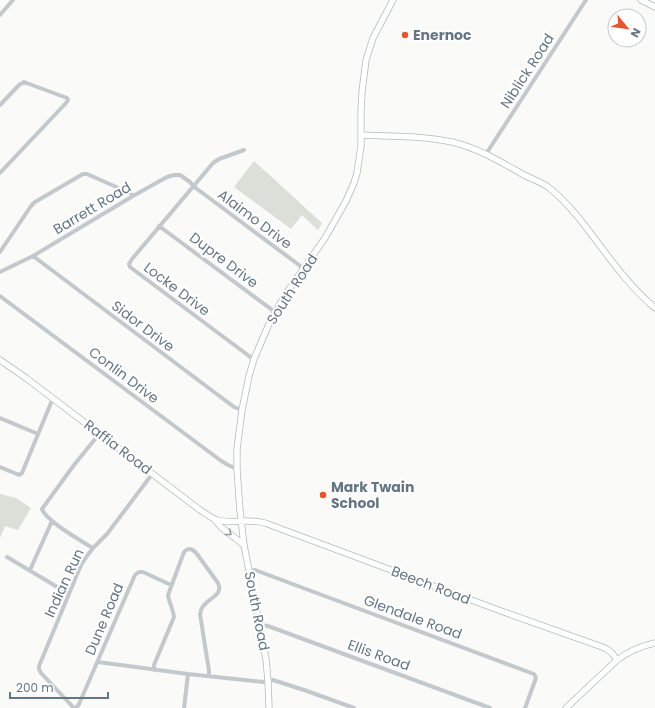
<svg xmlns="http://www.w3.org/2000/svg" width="655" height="708" viewBox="0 0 655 708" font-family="Poppins,sans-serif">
	<rect width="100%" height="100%" fill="#fafaf8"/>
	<!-- park -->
	<path fill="#dadfd7" d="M254,161L322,223L318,230L302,215L291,229L234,187Z
		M0,494L16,498L31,508L18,530L5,526L0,538Z"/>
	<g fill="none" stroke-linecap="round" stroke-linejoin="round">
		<!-- secondary casing -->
		<g stroke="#b3babf" stroke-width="7">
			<path id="secondary" d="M641,0L655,7
				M361,135C392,136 422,136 452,142C478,148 501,162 524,175C532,179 541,182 548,187C560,196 569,206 578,217C603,248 624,282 655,308
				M0,360L26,378L200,510C205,513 211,518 217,520C231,524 248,518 265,523L501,611L605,648L612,653L617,660
				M215,520L221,527L244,545
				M269,708L268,681L266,659L244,545L240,511L237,469V449L242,410L249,376L254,359L269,324L285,295L325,238L346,201L354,183L357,173L361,146V111L362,92L366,60L373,38L393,0
				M566,708L617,660C629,651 641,646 655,643"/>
		</g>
		<!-- street -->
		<path stroke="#c3c8cc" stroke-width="4" d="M0,15L13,0
			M0,105L19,85L24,82L67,98L68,100L66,103L0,173
			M244,150L219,159L213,163L132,259L129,264L130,267L249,356L254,359
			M486,154L586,0
			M159,226L275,312
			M0,252L31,206L35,202L83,174H87L130,193L133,196
			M33,256L234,407L242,410
			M0,272L33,256L133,196L167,177L174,175H180L190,182L193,186L216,203L303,268
			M0,296L220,460L228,465L237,469
			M0,418L38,434
			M0,467L17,474L19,475L22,473L53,398
			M93,548C81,541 46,521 42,509L74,465L100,433
			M7,557L69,594
			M30,570L52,521
			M250,571L255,570L534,674L536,678L525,708
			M259,625L268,626L490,708
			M98,662L188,674L263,682L273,680L307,691L354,708
			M154,670V665L174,617C173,609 169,602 168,595L184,552C189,547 193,549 197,554L218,583C224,596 207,598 202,608C201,609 201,612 200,614L209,671V676
			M74,708L41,673L39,669V666L81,565L87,556L93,548L107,534L153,473
			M76,708L79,704L135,575L139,572H143L171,585
			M184,708L188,674"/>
		<!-- secondary -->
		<use href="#secondary" stroke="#fff" stroke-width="5.5"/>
	</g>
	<!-- one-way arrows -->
	<defs><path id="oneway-chevron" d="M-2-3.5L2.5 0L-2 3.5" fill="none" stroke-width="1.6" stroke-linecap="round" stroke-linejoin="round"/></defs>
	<use stroke="#939fa8" href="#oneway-chevron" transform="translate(229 533) rotate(37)"/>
	<!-- markers -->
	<g fill="#e4572e" stroke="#fff" stroke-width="1.5">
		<circle cx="405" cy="35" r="4"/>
		<circle cx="323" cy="495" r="4"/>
	</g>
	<g text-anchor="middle" stroke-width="4" stroke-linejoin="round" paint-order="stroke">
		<!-- poi labels -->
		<g font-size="14" font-weight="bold" fill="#657683" stroke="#fff" text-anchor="start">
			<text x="413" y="40">Enernoc</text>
			<text x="331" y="492">Mark Twain<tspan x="331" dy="16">School</tspan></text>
		</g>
		<!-- street labels -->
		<g font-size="14" fill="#657683" stroke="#fff">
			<text transform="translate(527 71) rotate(-57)" y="5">Niblick Road</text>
			<text transform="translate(92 208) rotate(-31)" y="5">Barrett Road</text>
			<text transform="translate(255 219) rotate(37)" y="5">Alaimo Drive</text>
			<text transform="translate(224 260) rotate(37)" y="5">Dupre Drive</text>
			<text transform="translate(177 289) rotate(37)" y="5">Locke Drive</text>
			<text transform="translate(292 289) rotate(-57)" y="5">South Road</text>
			<text transform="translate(143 326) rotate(37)" y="5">Sidor Drive</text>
			<text transform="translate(124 375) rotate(37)" y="5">Conlin Drive</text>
			<text transform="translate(118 447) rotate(37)" y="5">Raffia Road</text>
			<text transform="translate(64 583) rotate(-65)" y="5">Indian Run</text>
			<text transform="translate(431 585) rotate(21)" y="5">Beech Road</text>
			<text transform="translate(257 611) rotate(79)" y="5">South Road</text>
			<text transform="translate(413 617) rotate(20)" y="5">Glendale Road</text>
			<text transform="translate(104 619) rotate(-67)" y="5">Dune Road</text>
			<text transform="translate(379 655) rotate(20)" y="5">Ellis Road</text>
		</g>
	</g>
	<!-- north arrow -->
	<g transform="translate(627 28) rotate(119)"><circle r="19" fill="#ffffff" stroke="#c1c8cd"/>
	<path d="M0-3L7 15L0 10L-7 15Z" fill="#e4572e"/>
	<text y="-6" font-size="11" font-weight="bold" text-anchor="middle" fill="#657683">N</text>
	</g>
	<!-- scale -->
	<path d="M10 692v6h98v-6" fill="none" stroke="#657683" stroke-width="2"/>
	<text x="16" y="692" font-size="12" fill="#657683" stroke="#ffffff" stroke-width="3" paint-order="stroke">200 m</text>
</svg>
